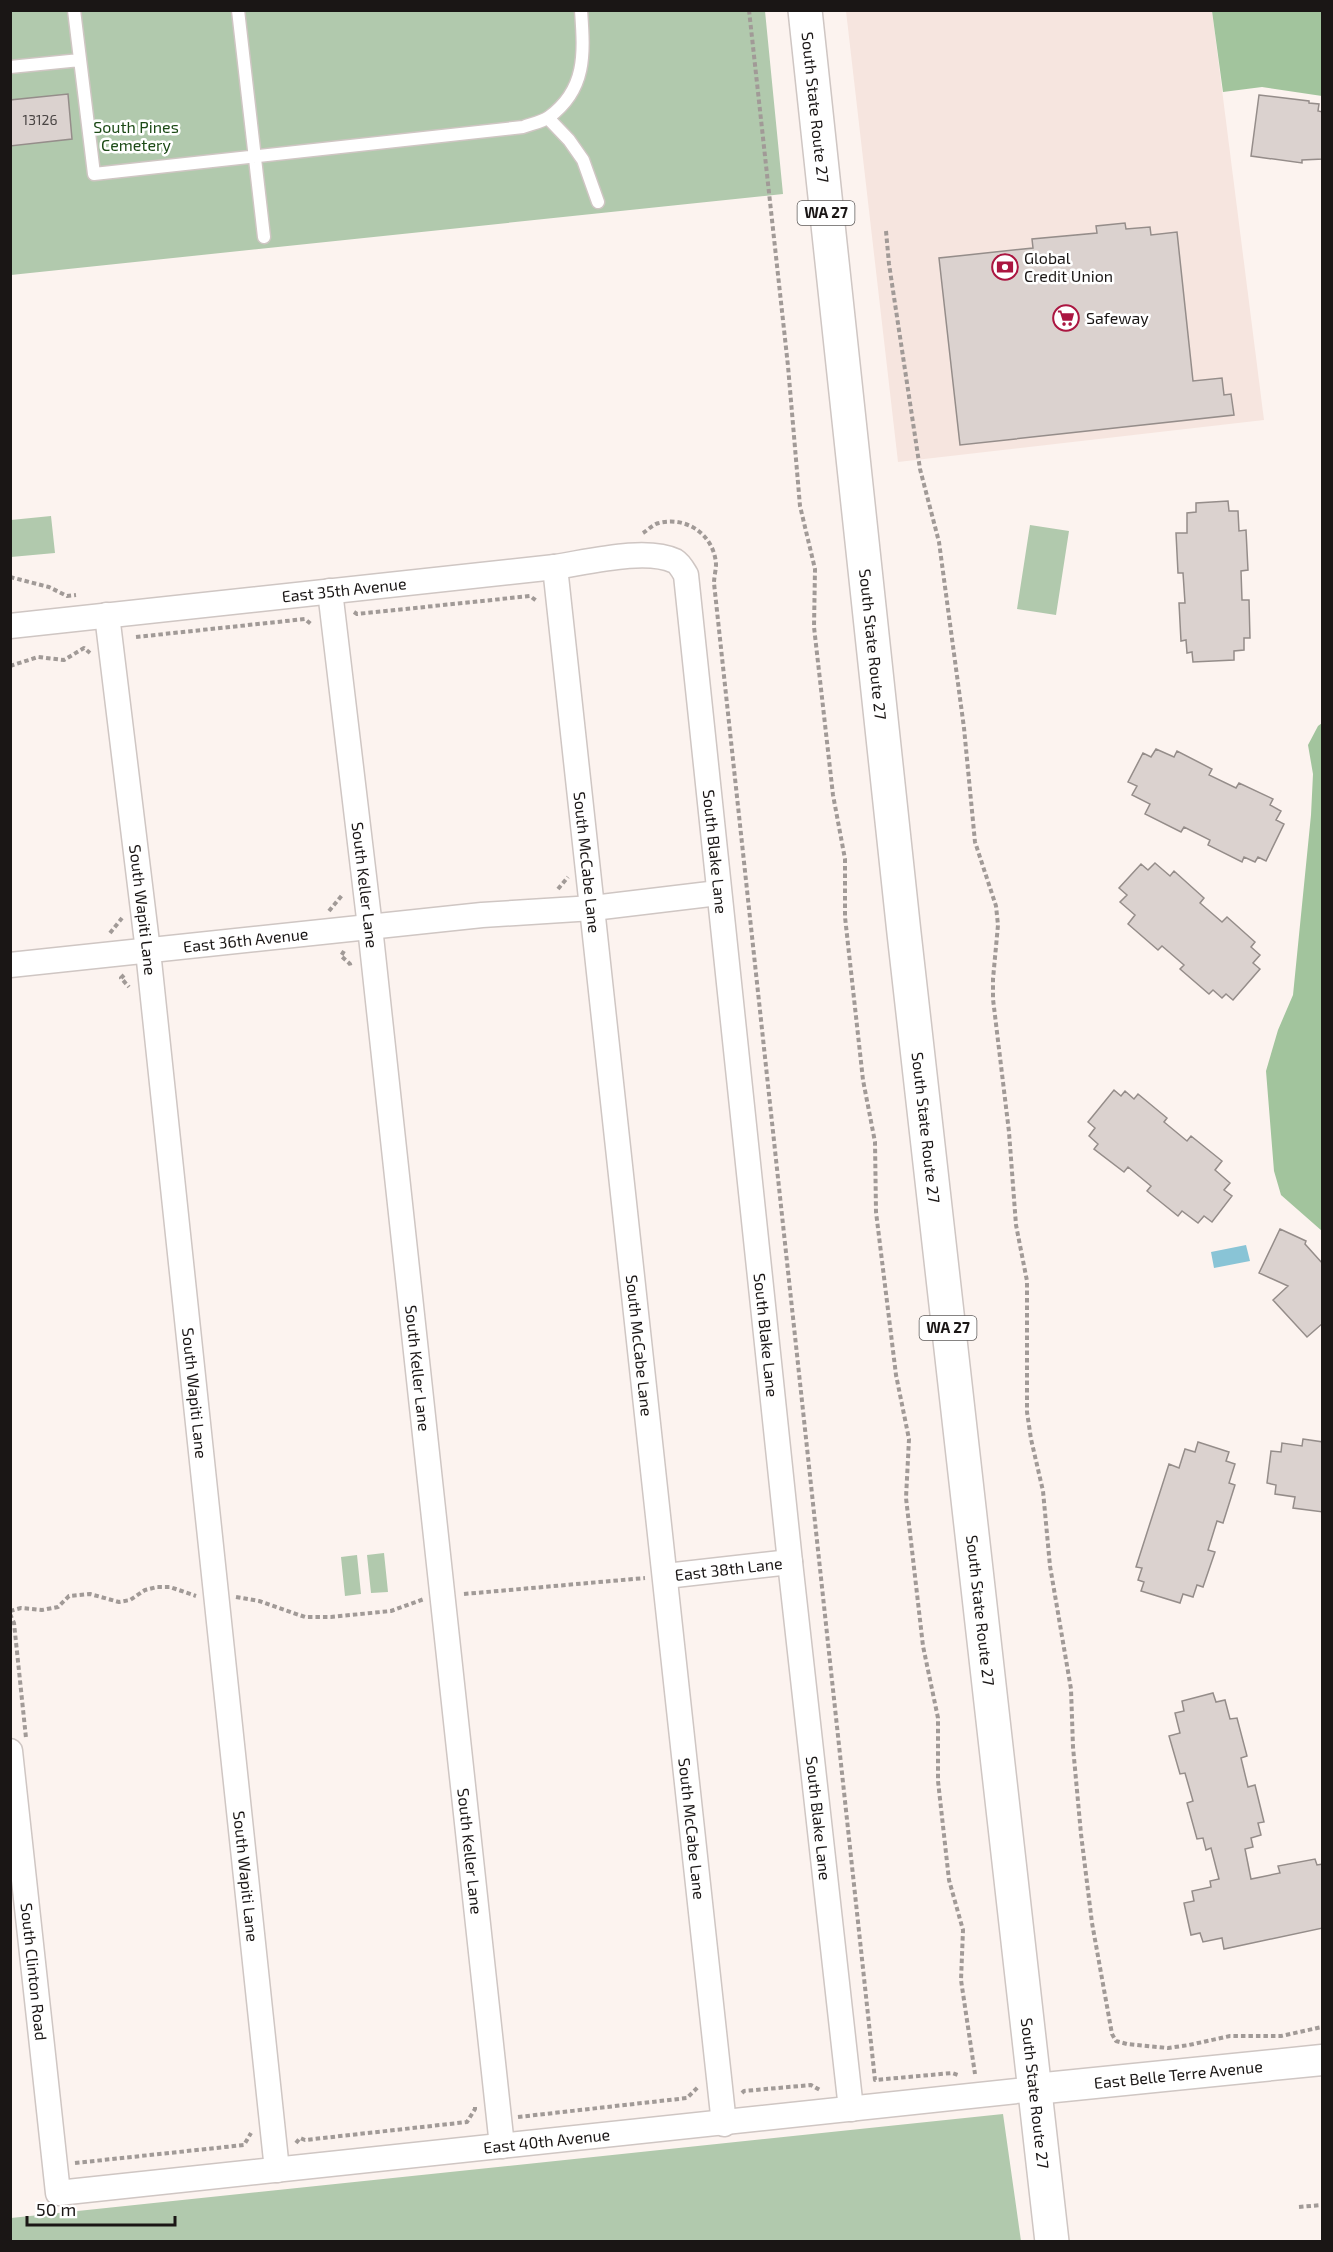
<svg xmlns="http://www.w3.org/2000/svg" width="1333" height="2252" viewBox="0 0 1333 2252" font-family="'Exo 2',sans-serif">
	<rect width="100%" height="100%" fill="#fcf3ef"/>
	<!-- built -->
	<path fill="#f6e5df" d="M846,11H1212L1264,420L898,462Z"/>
	<!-- green -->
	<path fill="#b1c9ad" d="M10,11H765L783,194L11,275Z
		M51,516L55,553L11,557V520Z
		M1030,525L1069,531L1056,615L1017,609Z
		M384,1553L388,1592L371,1593L367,1555Z
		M357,1555L361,1594L345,1596L341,1557Z
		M1003,2114L1021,2241H11V2218Z"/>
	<!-- forest -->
	<path fill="#a2c49d" d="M1212,11H1322V96L1262,87L1223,92Z
		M1322,723V1231L1281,1195L1274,1171L1266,1071L1278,1030L1293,995L1311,815L1313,774L1308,745L1318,726Z"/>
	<!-- water -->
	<path fill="#89c4d6" d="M1246,1245L1250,1261L1214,1268L1211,1252Z"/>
	<!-- building -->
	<path fill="#dbd2cf" stroke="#958d8a" stroke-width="1.5" d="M68,94L72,139L10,146V100Z
		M1259,95L1309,101V103L1319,104L1318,111L1323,112V159L1302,160V163L1251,156Z
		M1125,223L1126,229L1150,227L1151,235L1177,232L1193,381L1222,378L1224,395L1231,394L1234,415L960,445L939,258L1033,248L1032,239L1097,233L1096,226Z
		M1228,501L1229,511H1238L1239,531L1246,530L1248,570L1241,571L1242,600H1249L1250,638H1244V650L1234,651V660L1193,662L1192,652L1187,653L1186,640L1181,641L1179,603H1185L1183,573H1178L1176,533H1187V513L1196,512V503Z
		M1156,749L1174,757L1177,751L1212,769L1209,775L1236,788L1239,783L1273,799L1270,805L1281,811L1276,820L1284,824L1266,861L1258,857L1255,862L1244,857L1242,862L1208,845L1210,840L1184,827L1181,832L1145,814L1150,804L1132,795L1137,786L1128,782L1143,753L1151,757Z
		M1155,863L1170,876L1174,871L1204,898L1200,903L1222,922L1227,917L1255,942L1251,947L1260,955L1253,963L1260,969L1233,1000L1226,994L1222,998L1213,990L1209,994L1180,969L1184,965L1162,946L1158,950L1128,924L1135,915L1120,902L1127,895L1119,888L1141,864L1148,870Z
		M1114,1090L1121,1096L1125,1091L1134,1099L1138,1094L1167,1118L1164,1122L1187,1141L1191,1136L1222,1161L1215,1170L1230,1183L1224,1190L1232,1196L1212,1222L1204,1216L1198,1223L1182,1211L1178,1216L1147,1191L1151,1186L1128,1167L1124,1172L1094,1149L1098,1144L1089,1136L1095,1128L1088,1122Z
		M1280,1229L1306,1241L1305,1244L1323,1264V1323L1307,1337L1273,1300L1288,1286L1259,1273Z
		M1303,1439L1323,1442V1512L1293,1508L1295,1497L1275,1494L1276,1485L1267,1483L1271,1451L1281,1452L1282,1443L1302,1446Z
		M1198,1442L1229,1452L1226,1461L1235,1464L1229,1483L1235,1485L1223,1523L1217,1521L1208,1550L1215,1552L1203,1587L1197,1585L1193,1597L1183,1594L1180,1603L1141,1591L1144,1582L1138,1580L1142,1568L1136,1567L1169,1464L1179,1468L1185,1449L1195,1452Z
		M1213,1693L1216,1702L1225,1700L1230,1719L1237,1718L1247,1756L1241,1758L1248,1787L1255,1785L1264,1822L1258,1823L1261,1835L1251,1838L1253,1847L1245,1849L1251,1879L1280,1873L1278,1866L1315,1859L1317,1865L1323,1864V1928L1224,1949L1222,1938L1203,1942L1200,1933L1191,1935L1184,1903L1194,1901L1192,1891L1211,1887L1210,1881L1219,1879L1211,1848L1206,1850L1203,1838L1197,1839L1187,1803L1193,1801L1185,1773L1180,1774L1169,1736L1180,1733L1175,1713L1184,1711L1182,1701Z"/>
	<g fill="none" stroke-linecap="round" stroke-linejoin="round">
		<!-- service casing -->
		<g stroke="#cfc6c3" stroke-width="15">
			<path id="service" d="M74,10L94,174L523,127C531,124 542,122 549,117C587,89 584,53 581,10
				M238,10L264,237
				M10,67L80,60
				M548,118L569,140L583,160L598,202"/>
		</g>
		<!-- minor casing -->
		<g stroke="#cfc6c3" stroke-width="27">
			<g id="minor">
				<path id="s1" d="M555,567L724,2124"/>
				<path id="s2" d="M330,591L370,927L502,2146"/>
				<path id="s3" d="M107,615L148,951L277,2170"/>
				<path id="s4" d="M10,626L555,567C588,562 646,547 675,561C680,564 683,570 686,575L790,1562L851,2109"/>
				<path id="s5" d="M10,965L482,915L593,908L718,893"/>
				<path id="s6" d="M666,1576L790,1562"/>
				<path id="s7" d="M10,1751L58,2193L1035,2089"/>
			</g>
		</g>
		<!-- tertiary casing -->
		<g stroke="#cfc6c3" stroke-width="33">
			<g id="tertiary">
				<path id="s8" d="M1035,2089L1322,2060"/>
			</g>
		</g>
		<!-- primary casing -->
		<g stroke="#cfc6c3" stroke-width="36">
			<g id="primary">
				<path id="s9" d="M805,10L904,933L1052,2242"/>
			</g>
		</g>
		<!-- path -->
		<path stroke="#a19a97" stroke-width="4" stroke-dasharray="4.5 3" stroke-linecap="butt" d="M749,10L788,366L800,506L815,569L814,627L833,795L845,859V917L863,1080L875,1142L876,1212L896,1375L909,1439L906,1498L923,1646L938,1718V1781L949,1880L963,1930L961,1980L975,2074
			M886,231L889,264L920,469L939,542L964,728L975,842L996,906L998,925L993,979V999L1009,1132L1016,1225L1027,1281V1412L1031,1439L1043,1491L1050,1566L1071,1689L1073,1747L1081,1834L1092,1923L1112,2034L1116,2041L1127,2044L1168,2048L1189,2045L1230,2036H1281L1322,2027
			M643,533C648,530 653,524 659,523C687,516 714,535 716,564C716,570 714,577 714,583L875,2080L952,2073L958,2075
			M10,577L49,587L67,596L76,595
			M354,612L357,614L530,596L538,602
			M136,637L305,619L312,625
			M10,666L38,657L64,660L84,648L90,653
			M558,889L568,877
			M329,911L343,894
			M110,933L122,918
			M344,951L341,956L350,964L351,968
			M124,975L121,978L129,987
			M464,1594L645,1578
			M236,1597L259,1601L305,1617H331L391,1611L424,1599
			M10,1611L21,1608L42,1610L58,1607L69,1596L90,1594L119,1602L130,1600L145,1590L157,1587H170L196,1596
			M10,1614L14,1623L26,1738
			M742,2093L744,2091L811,2085L820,2090
			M518,2117L687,2098L699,2086
			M296,2143L300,2138L305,2140L467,2122L475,2109V2106
			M75,2163L244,2145L251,2133
			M1299,2207L1322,2205"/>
		<!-- service -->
		<use href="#service" stroke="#fff" stroke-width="12"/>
		<!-- minor -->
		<use href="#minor" stroke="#fff" stroke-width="24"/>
		<!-- tertiary -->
		<use href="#tertiary" stroke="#fff" stroke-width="30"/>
		<!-- primary -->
		<use href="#primary" stroke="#fff" stroke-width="33"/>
	</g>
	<!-- icons -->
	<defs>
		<g id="bank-ring" transform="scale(1.35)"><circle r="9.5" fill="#fff" stroke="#ab1641" stroke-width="1.5"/><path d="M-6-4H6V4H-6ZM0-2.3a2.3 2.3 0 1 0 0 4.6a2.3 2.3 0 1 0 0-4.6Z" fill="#ab1641"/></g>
		<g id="supermarket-ring" transform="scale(1.35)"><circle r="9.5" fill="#fff" stroke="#ab1641" stroke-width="1.5"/><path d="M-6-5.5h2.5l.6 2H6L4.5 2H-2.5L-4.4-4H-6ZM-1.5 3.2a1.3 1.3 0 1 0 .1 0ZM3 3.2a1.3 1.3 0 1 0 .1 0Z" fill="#ab1641"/></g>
	</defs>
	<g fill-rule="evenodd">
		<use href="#bank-ring" x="1005" y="267"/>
		<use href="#supermarket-ring" x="1066" y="318"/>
	</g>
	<g text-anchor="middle" stroke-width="5" stroke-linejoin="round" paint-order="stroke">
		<!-- number labels -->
		<g font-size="14" fill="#4a4544">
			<text x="40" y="125">13126</text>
		</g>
		<!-- shield labels -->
		<g fill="#fff" stroke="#5f5c5b" stroke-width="1.5">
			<rect x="797.5" y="201" width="57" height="24" rx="4.5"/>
			<rect x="919.5" y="1316" width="57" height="24" rx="4.5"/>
		</g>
		<g font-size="15" font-weight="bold" fill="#1a1615">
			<text x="826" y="218">WA 27</text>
			<text x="948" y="1333">WA 27</text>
		</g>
		<!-- street labels -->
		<g font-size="16" fill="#1a1615" stroke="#fff">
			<text dy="6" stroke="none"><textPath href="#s9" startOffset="98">South State Route 27</textPath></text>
			<text dy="6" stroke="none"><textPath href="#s4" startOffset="336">East 35th Avenue</textPath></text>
			<text dy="6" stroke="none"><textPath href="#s9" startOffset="638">South State Route 27</textPath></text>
			<text dy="6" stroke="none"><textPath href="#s4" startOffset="966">South Blake Lane</textPath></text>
			<text dy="6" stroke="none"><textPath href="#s1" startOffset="297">South McCabe Lane</textPath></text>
			<text dy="6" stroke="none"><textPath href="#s2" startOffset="296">South Keller Lane</textPath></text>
			<text dy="6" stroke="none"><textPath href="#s3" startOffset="297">South Wapiti Lane</textPath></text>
			<text dy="6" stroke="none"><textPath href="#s5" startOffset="237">East 36th Avenue</textPath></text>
			<text dy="6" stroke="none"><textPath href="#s9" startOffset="1124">South State Route 27</textPath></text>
			<text dy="6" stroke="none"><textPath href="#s4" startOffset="1452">South Blake Lane</textPath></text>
			<text dy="6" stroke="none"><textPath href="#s1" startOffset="783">South McCabe Lane</textPath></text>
			<text dy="6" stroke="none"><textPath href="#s2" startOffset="782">South Keller Lane</textPath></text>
			<text dy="6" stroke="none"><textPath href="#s3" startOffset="783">South Wapiti Lane</textPath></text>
			<text dy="6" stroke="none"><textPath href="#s6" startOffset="63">East 38th Lane</textPath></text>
			<text dy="6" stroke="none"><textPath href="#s9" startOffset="1610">South State Route 27</textPath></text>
			<text dy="6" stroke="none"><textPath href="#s4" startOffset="1938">South Blake Lane</textPath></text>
			<text dy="6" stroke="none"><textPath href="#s1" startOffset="1269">South McCabe Lane</textPath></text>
			<text dy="6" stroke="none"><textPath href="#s2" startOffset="1268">South Keller Lane</textPath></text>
			<text dy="6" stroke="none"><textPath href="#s3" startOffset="1269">South Wapiti Lane</textPath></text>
			<text dy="6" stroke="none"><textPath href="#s7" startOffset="222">South Clinton Road</textPath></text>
			<text dy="6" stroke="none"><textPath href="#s8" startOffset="144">East Belle Terre Avenue</textPath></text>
			<text dy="6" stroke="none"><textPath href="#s9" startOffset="2096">South State Route 27</textPath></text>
			<text dy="6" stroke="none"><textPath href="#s7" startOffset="936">East 40th Avenue</textPath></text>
		</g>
		<!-- park labels -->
		<g font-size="16" fill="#1c4a16" stroke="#fff">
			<text x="136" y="133">South Pines<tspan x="136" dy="18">Cemetery</tspan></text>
		</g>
		<!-- poi labels -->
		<g font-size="16" fill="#1a1615" stroke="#fff" text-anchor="start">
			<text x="1024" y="264">Global<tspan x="1024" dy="18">Credit Union</tspan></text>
			<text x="1086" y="324">Safeway</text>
		</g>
	</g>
	<!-- border -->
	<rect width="1333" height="2252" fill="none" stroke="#1a1615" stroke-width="24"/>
	<!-- scale -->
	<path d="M27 2216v9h148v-9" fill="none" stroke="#1a1615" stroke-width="3"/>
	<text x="36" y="2216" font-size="18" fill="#1a1615" stroke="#ffffff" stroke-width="4.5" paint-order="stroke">50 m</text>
</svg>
